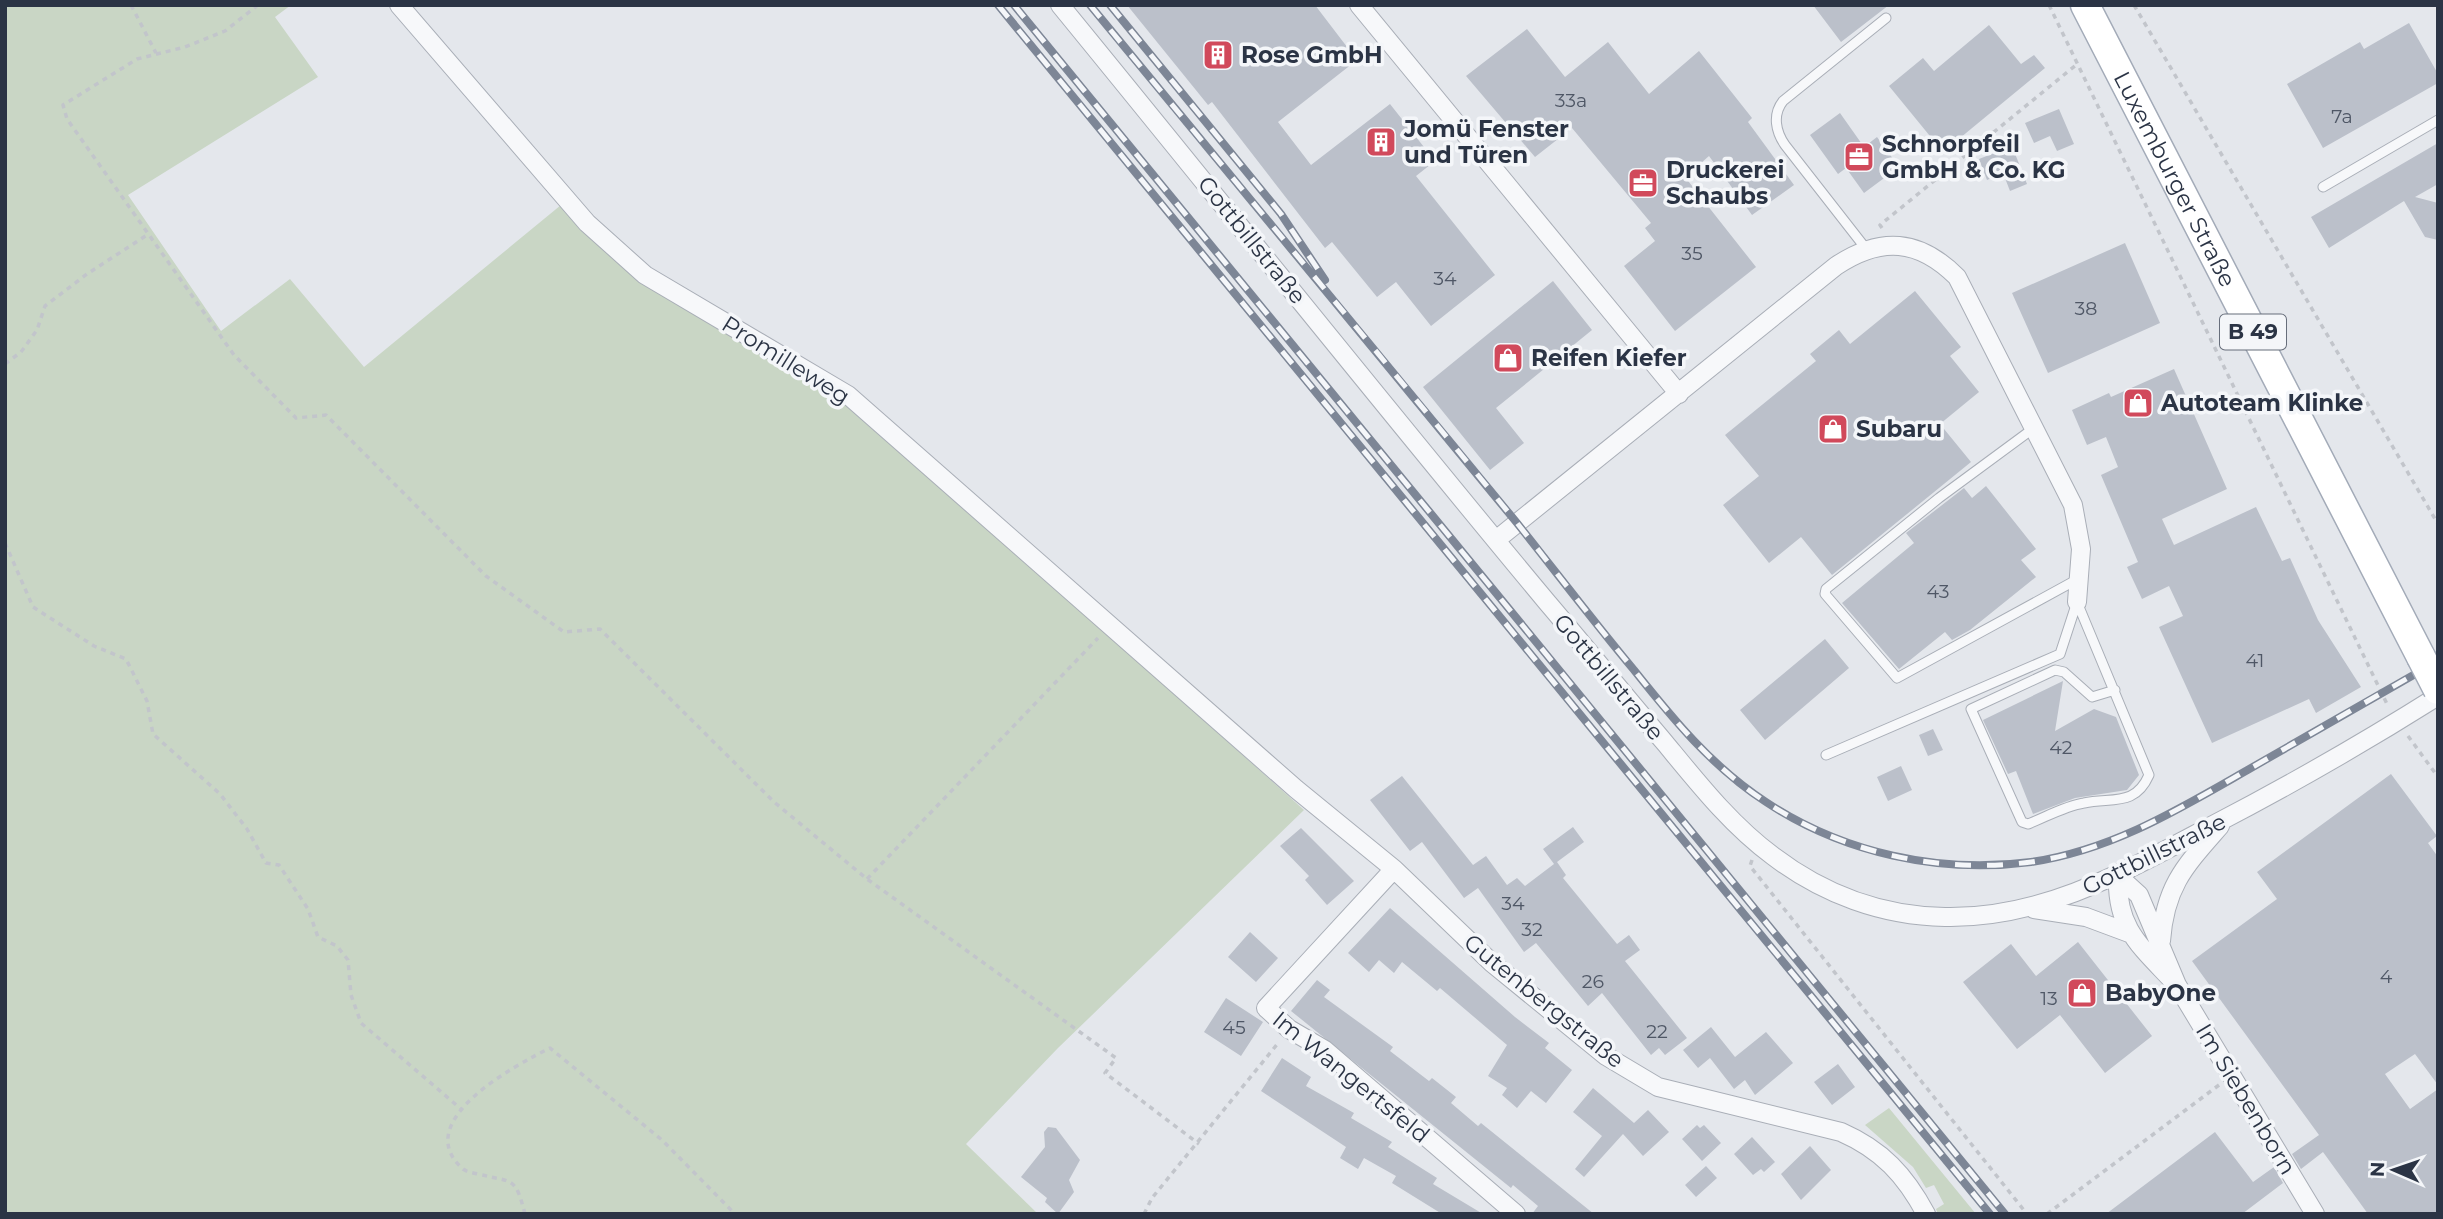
<svg xmlns="http://www.w3.org/2000/svg" width="2443" height="1219" viewBox="0 0 2443 1219" font-family="Montserrat,sans-serif">
	<rect width="100%" height="100%" fill="#e4e7ec"/>
	<!-- green -->
	<path fill="#c9d6c5" d="M5,5H291L275,17L318,77L128,195L221,331L290,279L364,367L561,205L637,278L852,405L1304,810L1058,1048L966,1144L1038,1214H5Z
		M1889,1108L1976,1214H1938L1936,1209L1944,1204L1934,1185L1926,1188L1913,1167L1865,1125Z"/>
	<!-- building -->
	<path fill="#bbc0ca" d="M1127,5H1315L1357,60L1278,122L1311,165L1390,104L1435,161L1416,176L1495,275L1431,326L1396,282L1377,297L1332,242L1325,248L1212,102L1208,105Z
		M1813,5H1889L1841,42Z
		M2409,23L2438,74V83L2323,148L2287,84L2360,42L2364,49Z
		M1989,25L2021,64L2034,55L2045,68L1943,152L1889,86L1923,58L1934,71Z
		M1527,29L1565,77L1608,42L1649,94L1699,51L1752,118L1748,122L1794,185L1752,215L1709,156L1685,177L1756,267L1675,331L1624,266L1655,241L1645,228L1651,223L1572,128L1535,157L1466,76Z
		M2059,109L2074,144L2057,151L2050,136L2034,143L2025,123Z
		M1840,113L1864,147L1877,137L1899,167L1864,193L1846,168L1838,174L1810,135Z
		M2438,143V184L2415,197L2438,203V240L2425,237L2404,201L2329,248L2311,217Z
		M2012,146L2027,184L2010,191L2003,173L1987,180L1979,159Z
		M2125,243L2160,323L2048,373L2012,293Z
		M1553,281L1592,330L1496,408L1524,443L1490,470L1423,387Z
		M1915,291L1961,347L1950,356L1979,392L1940,424L1971,462L1832,575L1801,537L1769,563L1723,505L1759,476L1725,435L1816,361L1810,354L1839,330L1850,344Z
		M2174,369L2227,489L2162,519L2174,545L2256,507L2282,561L2290,558L2318,620L2361,687L2316,713L2309,699L2212,743L2159,627L2183,616L2169,586L2142,599L2127,567L2138,562L2101,475L2118,467L2106,437L2087,445L2072,410L2109,393L2111,397Z
		M1986,486L2036,549L2021,560L2036,577L1970,630L1952,640L1945,632L1899,669L1842,603L1914,543L1906,533L1964,488L1972,498Z
		M1825,639L1849,668L1765,740L1740,710Z
		M2063,681L2055,731L2094,709L2116,717L2139,775L2127,790L2075,798L2033,814L2016,771L2008,774L1983,720Z
		M1933,729L1943,750L1928,756L1919,735Z
		M1901,766L1912,790L1888,801L1877,777Z
		M2391,774L2437,836L2428,843L2438,857V1085L2415,1054L2385,1074L2410,1109L2438,1089V1214H2368L2323,1152L2301,1169L2292,1154L2319,1135L2192,961L2277,899L2257,872Z
		M1402,776L1473,865L1486,856L1507,885L1517,878L1525,886L1554,864L1543,849L1573,827L1584,842L1557,862L1566,875L1563,878L1617,944L1629,935L1640,950L1625,961L1687,1038L1665,1055L1659,1048L1651,1055L1602,993L1588,1006L1536,943L1524,952L1478,888L1464,898L1422,842L1410,851L1370,800Z
		M1301,828L1354,881L1327,905L1305,880L1309,876L1280,846Z
		M1390,908L1515,1017L1549,1043L1545,1048L1572,1070L1546,1103L1531,1091L1517,1108L1502,1095L1507,1088L1488,1076L1507,1045L1440,988L1437,991L1402,962L1394,973L1379,960L1369,972L1348,953Z
		M1250,932L1278,958L1256,982L1228,957Z
		M2078,942L2152,1036L2105,1073L2060,1015L2017,1049L1963,982L2011,944L2036,976Z
		M1317,980L1330,990L1324,997L1393,1047L1390,1051L1429,1081L1432,1078L1456,1097L1451,1103L1478,1126L1481,1123L1594,1214H1532L1538,1206L1513,1185L1511,1188L1291,1011Z
		M1226,998L1263,1022L1241,1056L1204,1032Z
		M1711,1027L1735,1057L1766,1032L1793,1063L1755,1095L1745,1080L1734,1089L1710,1058L1698,1068L1683,1050Z
		M1282,1058L1311,1077L1306,1086L1354,1113L1351,1118L1392,1142L1388,1147L1437,1178L1433,1184L1483,1214H1442L1392,1183L1396,1176L1364,1158L1358,1169L1340,1158L1346,1147L1261,1091Z
		M1838,1064L1855,1087L1832,1105L1814,1082Z
		M1593,1088L1634,1123L1648,1110L1669,1132L1643,1156L1623,1134L1584,1177L1575,1169L1602,1136L1573,1112Z
		M1697,1125L1700,1128L1704,1125L1721,1143L1702,1161L1682,1139Z
		M1048,1127L1056,1128L1080,1160L1069,1180L1074,1192L1058,1214L1045,1202L1047,1198L1021,1177L1045,1147L1044,1132Z
		M2215,1132L2253,1182L2274,1167L2283,1183L2242,1214H2106Z
		M1752,1137L1775,1162L1764,1172L1761,1169L1753,1175L1734,1154Z
		M1810,1146L1831,1170L1801,1200L1781,1174Z
		M1706,1166L1717,1178L1696,1197L1685,1185Z"/>
	<g fill="none" stroke-linecap="round" stroke-linejoin="round">
		<!-- service casing -->
		<g stroke="#a9aeb7" stroke-width="11">
			<path id="service" d="M2323,187L2438,120
				M1867,250L1785,145C1776,132 1772,115 1783,101L1886,18
				M2034,428L1939,498L1826,589L1825,594L1897,678L2078,579
				M2077,602L2149,775C2135,807 2112,797 2084,803C2065,806 2046,817 2028,824L2022,822L1971,709L2055,670L2064,672L2092,697L2115,690
				M1826,755L2060,654L2077,602"/>
		</g>
		<!-- minor casing -->
		<g stroke="#a9aeb7" stroke-width="20">
			<path id="minor" d="M399,5L587,223L645,275L848,395L1296,789L1394,869L1492,963L1606,1056L1658,1087L1841,1132C1882,1150 1905,1175 1926,1214
				M1060,5C1222,203 1382,404 1546,601C1586,648 1625,696 1665,743C1698,783 1731,825 1773,856C1823,894 1882,916 1945,917C2044,919 2128,870 2213,825C2290,785 2365,742 2438,696
				M1359,5L1679,394
				M1496,540L1836,266C1881,236 1919,239 1957,277L2073,505L2081,549L2077,602
				M1394,869L1266,1008L1289,1029L1325,1050L1516,1214
				M2118,876L2139,895L2177,985L2315,1214
				M2118,876C2116,927 2139,945 2172,980
				M2034,909L2086,917L2129,933
				M2161,941C2165,886 2185,866 2220,826"/>
		</g>
		<!-- primary casing -->
		<g stroke="#a3abb8" stroke-width="31">
			<g id="primary">
				<path id="s1" d="M2085,5L2421,657"/>
			</g>
		</g>
		<!-- path -->
		<path stroke="#c2c5cb" stroke-width="3.5" stroke-dasharray="5 5" stroke-linecap="butt" d="M131,5L156,53
			M258,5L225,31L185,47L137,59L63,105L67,119L234,355L296,418L326,415L486,576L564,632L600,629L774,802L867,879L1116,1058L1105,1073L1199,1144
			M2049,5L2388,706
			M2134,5L2438,524
			M1882,228L1880,225L2076,65
			M5,364L21,352L37,330L45,306L87,274L147,235
			M5,543L33,607L94,646L126,659L147,701L153,734L220,794L247,829L266,863L279,865L308,909L318,937L337,946L348,960L351,995L361,1023L461,1109
			M2408,736L2438,777
			M1752,860L1750,866L2027,1214
			M867,879L1098,638
			M525,1214C515,1175 513,1183 478,1174C473,1173 467,1172 463,1169C409,1122 514,1066 550,1048L662,1140L735,1214
			M1144,1214L1152,1198L1279,1042
			M2047,1214L2219,1085"/>
		<!-- service -->
		<use href="#service" stroke="#f7f8fa" stroke-width="9"/>
		<!-- minor -->
		<use href="#minor" stroke="#f7f8fa" stroke-width="18"/>
		<!-- primary -->
		<use href="#primary" stroke="#fff" stroke-width="28"/>
		<!-- rail casing -->
		<g stroke="#7d8696" stroke-width="8">
			<path id="rail" d="M998,5L1990,1214
				M1014,5L2005,1214
				M1090,5C1232,178 1376,350 1517,523C1556,572 1594,622 1634,670C1673,719 1712,767 1766,802C1843,853 1939,874 2031,862C2113,850 2181,808 2251,768C2314,732 2376,696 2438,661
				M1110,5L1281,214L1325,280"/>
		</g>
		<!-- rail -->
		<use href="#rail" stroke="#f4f6f9" stroke-width="5" stroke-dasharray="16" stroke-linecap="butt"/>
		<!-- primary-bridge casing -->
		<g stroke="#a3abb8" stroke-width="31" stroke-linecap="butt">
			<path id="primary-bridge" d="M2421,657L2438,690"/>
		</g>
		<!-- primary-bridge -->
		<use href="#primary-bridge" stroke="#fff" stroke-width="28"/>
	</g>
	<!-- icons -->
	<defs>
		<g id="building-square" transform="scale(1.575)"><rect x="-9" y="-9" width="18" height="18" rx="4" fill="#d1495b" stroke="#f4f6f9"/><path d="M-4-6H4V6H1V3H-1V6H-4ZM-2.5-4.3h1.7v1.8h-1.7ZM.8-4.3h1.7v1.8H.8ZM-2.5-1h1.7V.8h-1.7ZM.8-1h1.7V.8H.8Z" fill="#fff"/></g>
		<g id="office-square" transform="scale(1.575)"><rect x="-9" y="-9" width="18" height="18" rx="4" fill="#d1495b" stroke="#f4f6f9"/><path d="M-6-3h4V-5.5h4V-3h4V5H-6ZM-1-4.5V-3h2v-1.5ZM-6 0V1H6V0Z" fill="#fff"/></g>
		<g id="shop-square" transform="scale(1.575)"><rect x="-9" y="-9" width="18" height="18" rx="4" fill="#d1495b" stroke="#f4f6f9"/><path d="M-5-2.5h2.3a2.7 3.5 0 0 1 5.4 0H5L5.5 6h-11ZM-1.5-2.5h3a1.5 2.3 0 0 0-3 0Z" fill="#fff"/></g>
	</defs>
	<g fill-rule="evenodd">
		<use href="#building-square" x="1218" y="55"/>
		<use href="#building-square" x="1381" y="142"/>
		<use href="#office-square" x="1859" y="157"/>
		<use href="#office-square" x="1643" y="183"/>
		<use href="#shop-square" x="1508" y="358"/>
		<use href="#shop-square" x="2138" y="403"/>
		<use href="#shop-square" x="1833" y="429"/>
		<use href="#shop-square" x="2082" y="993"/>
	</g>
	<g text-anchor="middle" stroke-width="7" stroke-linejoin="round" paint-order="stroke">
		<!-- number labels -->
		<g font-size="19" fill="#4f5766">
			<text x="1571" y="107">33a</text>
			<text x="2342" y="123">7a</text>
			<text x="1692" y="260">35</text>
			<text x="1445" y="285">34</text>
			<text x="2086" y="315">38</text>
			<text x="1938" y="598">43</text>
			<text x="2255" y="667">41</text>
			<text x="2061" y="754">42</text>
			<text x="1513" y="910">34</text>
			<text x="1532" y="936">32</text>
			<text x="2386" y="983">4</text>
			<text x="1593" y="988">26</text>
			<text x="2049" y="1005">13</text>
			<text x="1234" y="1034">45</text>
			<text x="1657" y="1038">22</text>
		</g>
		<!-- shield labels -->
		<rect fill="#f4f6f9" stroke="#676e7b" stroke-width="2" x="2220" y="314.5" width="66" height="35" rx="5"/>
		<g font-size="21" font-weight="bold" fill="#2b3445">
			<text x="2253" y="339">B 49</text>
		</g>
		<!-- poi labels -->
		<g font-size="23" font-weight="bold" fill="#2b3445" stroke="#f4f6f9" text-anchor="start">
			<text x="1241" y="63">Rose GmbH</text>
			<text x="1404" y="137">Jomü Fenster<tspan x="1404" dy="26">und Türen</tspan></text>
			<text x="1882" y="152">Schnorpfeil<tspan x="1882" dy="26">GmbH &amp; Co. KG</tspan></text>
			<text x="1666" y="178">Druckerei<tspan x="1666" dy="26">Schaubs</tspan></text>
			<text x="1531" y="366">Reifen Kiefer</text>
			<text x="2161" y="411">Autoteam Klinke</text>
			<text x="1856" y="437">Subaru</text>
			<text x="2105" y="1001">BabyOne</text>
		</g>
		<!-- street labels -->
		<g font-size="23" fill="#2b3445" stroke="#f4f6f9">
			<text dy="8" stroke="none"><textPath href="#s1" startOffset="196">Luxemburger Straße</textPath></text>
			<text transform="translate(1252 240) rotate(51)" y="8">Gottbillstraße</text>
			<text transform="translate(786 360) rotate(32)" y="8">Promilleweg</text>
			<text transform="translate(1609 677) rotate(50)" y="8">Gottbillstraße</text>
			<text transform="translate(2154 854) rotate(-26)" y="8">Gottbillstraße</text>
			<text transform="translate(1544 1001) rotate(39)" y="8">Gutenbergstraße</text>
			<text transform="translate(1351 1077) rotate(39)" y="8">Im Wangertsfeld</text>
			<text transform="translate(2246 1099) rotate(59)" y="8">Im Siebenborn</text>
		</g>
	</g>
	<!-- border -->
	<rect width="2443" height="1219" fill="none" stroke="#2b3445" stroke-width="14"/>
	<!-- north arrow -->
	<g transform="translate(2394 1170) rotate(272)" stroke="#f4f6f9" stroke-width="5" paint-order="stroke">
	<path d="M0-5L12 26L0 18L-12 26Z" fill="#2b3445"/>
	<text y="-10" font-size="19" font-weight="bold" text-anchor="middle" fill="#2b3445">N</text>
	</g>
</svg>
